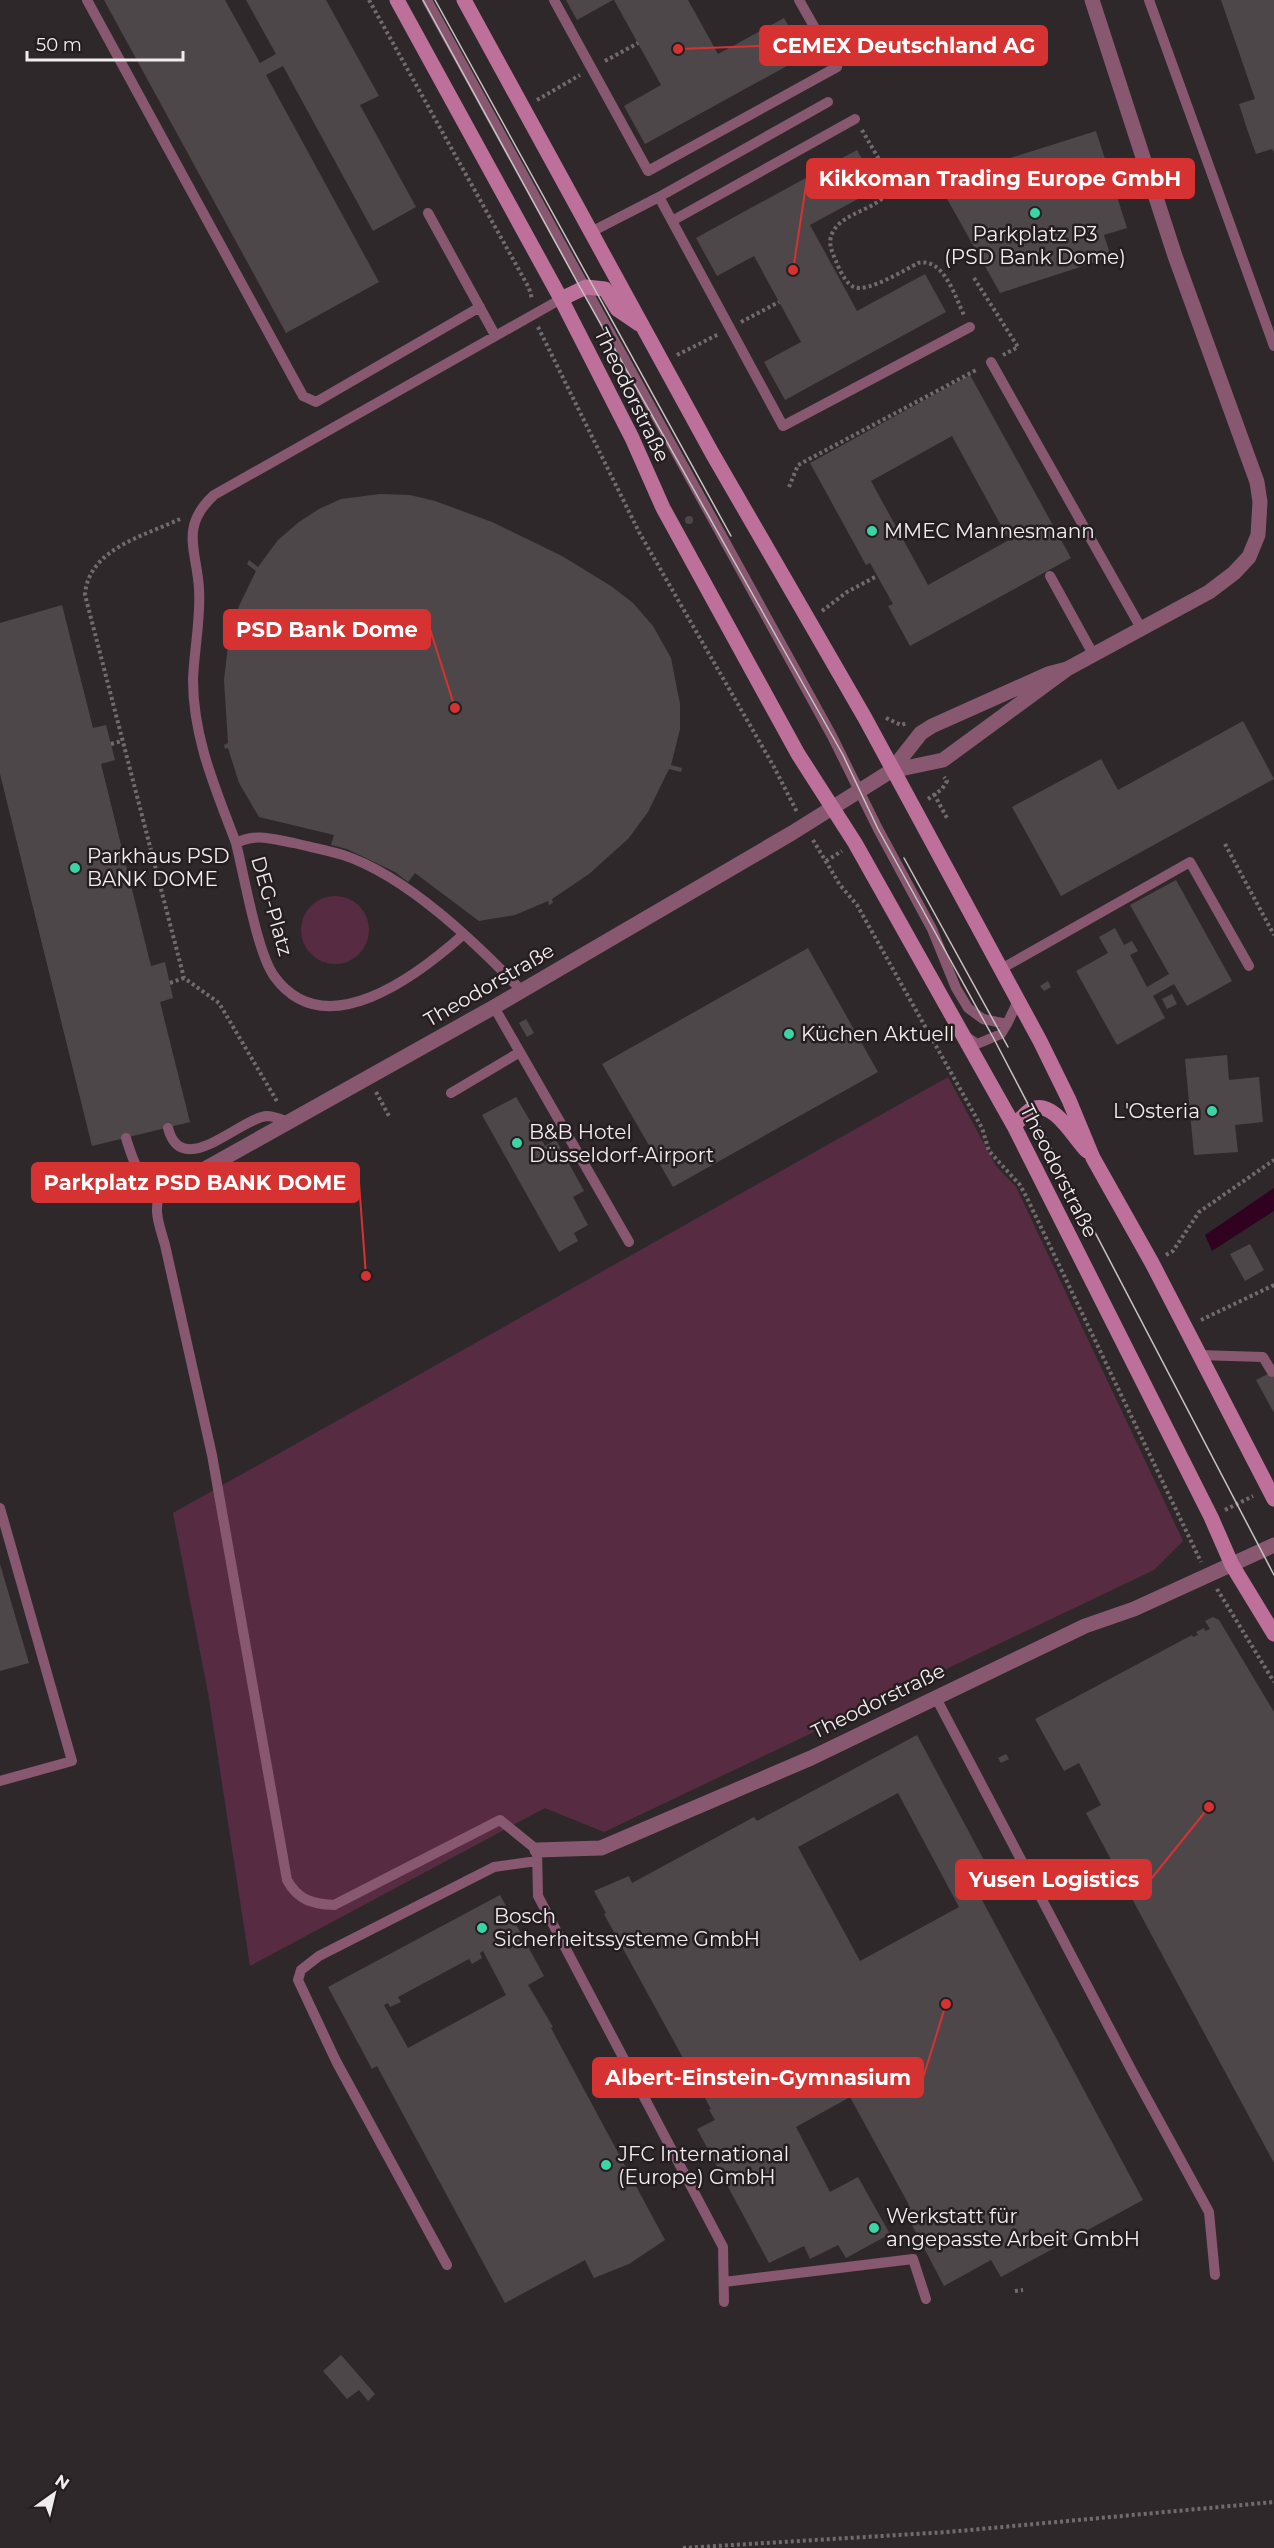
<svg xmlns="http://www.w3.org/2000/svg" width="1274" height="2548" viewBox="0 0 1274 2548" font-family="Montserrat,sans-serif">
	<rect width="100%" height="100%" fill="#2f282b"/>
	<!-- green -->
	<path fill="#572c43" d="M301 930a34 34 0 1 1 68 0a34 34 0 1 1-68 0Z
		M948,1077L996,1166L1016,1187L1183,1541L1154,1570L604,1832L545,1808L250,1966L209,1698L173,1513Z"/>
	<!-- water -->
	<path fill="#30021f" d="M1274,1188V1211L1212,1251L1205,1235Z"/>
	<!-- building -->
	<path fill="#4e474a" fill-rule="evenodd" d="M104,0H225L260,63L276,54L246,0H326L379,96L360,105L416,207L373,231L283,66L266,75L379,282L286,333Z
		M566,0H613L577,20Z
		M614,0H688L718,54L784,18L805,56L645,144L624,106L661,85Z
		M1221,0H1274V153L1272,149L1256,154L1247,129L1239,104L1255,99Z
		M1096,131L1127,228L1104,235L1111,257L1000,293L937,181Z
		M857,150L878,188L810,225L833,267L857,311L925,274L946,312L785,400L764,362L801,342L754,256L717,276L696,238Z
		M970,375L1071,558L910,646L888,606L893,604L870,563L866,565L810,463ZM952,436L1009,540L928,585L871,481Z
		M380,494L410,495L435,501L492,522L562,556L611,586L633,603L653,626L671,658L680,704V729L671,765L682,768L681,772L669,769L648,812L628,839L589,874L552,899L553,903L549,905L548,901L515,915L479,921L415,873L408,882L395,872L347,849L331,845L334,835L259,817L239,783L228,748L225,749L224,745L228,743L224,680L229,637L239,606L256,571L247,564L249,560L258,567L278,540L299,522L319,509L341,499Z
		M685 520a4 4 0 1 1 8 0a4 4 0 1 1-8 0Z
		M62,605L93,728L106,725L115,760L101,764L151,966L165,962L173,998L160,1002L190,1122L92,1146L0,774V623Z
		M1243,721L1274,779L1061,896L1012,807L1101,759L1118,790Z
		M1176,880L1232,981L1187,1006L1174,984L1153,996L1165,1018L1117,1045L1076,971L1108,953L1099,937L1115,928L1124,945L1132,941L1138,951L1130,955L1147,987L1169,974L1130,905Z
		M808,948L878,1072L673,1187L602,1064Z
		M1048,981L1051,987L1044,991L1040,986Z
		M1172,994L1177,1004L1167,1009L1162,999Z
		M526,1019L534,1033L527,1037L519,1023Z
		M1227,1055L1229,1080L1259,1077L1263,1122L1235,1125L1238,1152L1194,1155L1185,1059Z
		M516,1097L545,1146L556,1140L584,1191L573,1197L588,1225L574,1233L578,1241L559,1252L482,1115Z
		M1250,1244L1264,1270L1245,1281L1230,1254Z
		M1274,1371V1413L1256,1380Z
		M0,1564L29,1663L0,1671Z
		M1213,1617L1219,1620L1274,1712V2163L1086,1813L1101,1805L1079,1763L1064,1771L1035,1719L1192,1635L1193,1637L1198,1635L1196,1632L1204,1628L1205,1631L1210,1629L1205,1621Z
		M917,1735L985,1862L967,1872L1143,2200L1001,2277L991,2260L944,2286L903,2208L909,2205L850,2097L796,2127L830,2192L858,2177L890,2234L846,2258L838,2245L810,2259L804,2246L769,2263L697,2129L715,2120L709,2110L711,2109L604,1914L606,1913L594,1891L629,1876L632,1883L754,1817L757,1821ZM898,1793L959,1907L860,1961L798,1847Z
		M1006,1754L1009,1759L1001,1763L998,1758Z
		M500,1895L544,1976L528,1985L553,2027L551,2028L665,2240L629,2264L594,2278L585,2260L505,2303L377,2066L372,2069L328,1987ZM483,1951L506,1995L408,2048L384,2005L388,2003L390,2007L401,2002L398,1997L469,1959L472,1964L482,1958L480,1953Z
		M341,2355L375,2394L368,2401L359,2390L347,2399L323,2371Z"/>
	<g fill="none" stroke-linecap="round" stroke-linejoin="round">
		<!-- path -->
		<path stroke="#716b6e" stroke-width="4" stroke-dasharray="3 3" stroke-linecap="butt" d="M369,0L529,288L532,299
			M605,61L638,43
			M537,100L580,75
			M862,130L888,175L889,190C878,210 846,211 834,230C827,241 831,250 836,261C839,269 846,284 854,287C867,293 905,270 918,263C944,257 955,297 964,315
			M974,278L1018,347L1003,355
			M741,322L779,302
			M538,327L639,532L774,767L797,812
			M677,355L719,334
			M789,487L798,465L978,369
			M180,519C144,536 88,549 85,595L184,978L219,1003L278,1103
			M822,611L847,592L877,576
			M886,718L901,725L907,723
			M111,744L122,741
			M934,794L947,818
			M928,799L942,789L947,781L944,777
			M813,840L840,885L857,905L982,1128L989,1151L1020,1185L1027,1198L1201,1562
			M1225,844L1274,935
			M826,861L842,851
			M170,983L184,978
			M376,1092L390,1118
			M1166,1255L1173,1251L1199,1212L1274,1160
			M1201,1320L1274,1285
			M1225,1510L1253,1496
			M1217,1589L1274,1682
			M1015,2291L1023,2290
			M683,2548L948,2532L1274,2502"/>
		<!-- service -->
		<path stroke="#885871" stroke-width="10" d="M87,0L303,396L316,402L480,307
			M427,0L832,736L878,829L932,929L956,988L968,1008L983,1019L1007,1024L1018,1001
			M554,0L648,171L837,67L799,0
			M1149,0L1274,346
			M659,197L783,426L970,327
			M428,213L495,335
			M672,221L855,119
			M591,232L659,197L828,102
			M991,362L1141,628
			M1050,576L1093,654
			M236,843C216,790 193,738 193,680C194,650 201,619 199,589C197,551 179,527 214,495L561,299
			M464,934C418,975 325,1047 274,976C257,952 244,875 236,843C256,833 272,839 294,843C310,847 327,850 343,855C407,876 476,943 522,991
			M1001,969L1190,862L1249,966
			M494,1007L629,1242
			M965,1036L977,1044L1001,1034L1007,1024
			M451,1093L520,1052
			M168,1128C182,1181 240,1118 267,1116C273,1116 283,1120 289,1122
			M126,1138C133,1160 138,1181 162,1188C152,1209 159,1224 165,1245L212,1455L287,1880C298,1900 312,1904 334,1905L500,1820L537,1850L538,1896L723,2247L724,2302
			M1198,1355L1263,1357L1272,1372
			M0,1508L72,1761L0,1781
			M935,1696L1132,2071L1209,2212L1215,2275
			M447,2265L336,2061L298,1980L301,1970L319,1956L494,1867L537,1861
			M724,2282L913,2259L926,2299"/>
		<!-- minor -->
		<path stroke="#885871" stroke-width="15" d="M891,771L943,760L1067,669L1209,592L1234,573L1249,557L1258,535L1260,502L1257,482L1175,256L1092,0
			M162,1188H171L185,1180L494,1007L792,833L891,771L921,733L932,726L1048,674L1067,669
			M537,1850L601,1848L811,1758L1085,1626L1134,1609L1274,1545"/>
		<!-- secondary -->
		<path stroke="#bd7099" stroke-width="15" d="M397,0L561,299L632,438L663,508L798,754L855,843L1014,1126L1211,1517L1232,1565L1274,1634
			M464,0L712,453L865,718L1040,1041L1069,1100L1093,1158L1152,1263L1274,1499
			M561,299L586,287L605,289L617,309L639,324
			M1014,1126C1019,1121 1026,1112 1032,1109C1054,1100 1073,1137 1087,1151"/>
		<!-- tram -->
		<path stroke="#c7c2c4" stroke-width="1.5" d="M423,0L581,289L843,755L878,829L994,1039L1274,1575
			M435,0L731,536
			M904,858L1008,1047"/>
	</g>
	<!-- markers -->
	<g fill="#3ad4a5" stroke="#251e21" stroke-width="2">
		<circle cx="1035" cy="213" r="6"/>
		<circle cx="872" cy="531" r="6"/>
		<circle cx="75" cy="868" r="6"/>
		<circle cx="789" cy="1034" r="6"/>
		<circle cx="1212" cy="1111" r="6"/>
		<circle cx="517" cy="1143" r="6"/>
		<circle cx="482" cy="1928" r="6"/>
		<circle cx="606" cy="2165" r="6"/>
		<circle cx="874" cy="2228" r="6"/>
	</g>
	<g text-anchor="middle" stroke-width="5" stroke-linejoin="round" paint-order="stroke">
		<!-- poi labels -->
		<g font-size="20" fill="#f1edef" stroke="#251e21" text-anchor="start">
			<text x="1035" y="241" text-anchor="middle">Parkplatz P3<tspan x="1035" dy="23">(PSD Bank Dome)</tspan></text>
			<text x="884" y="538">MMEC Mannesmann</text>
			<text x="87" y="863">Parkhaus PSD<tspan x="87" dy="23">BANK DOME</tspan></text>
			<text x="801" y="1041">Küchen Aktuell</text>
			<text x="1200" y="1118" text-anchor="end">L'Osteria</text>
			<text x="529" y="1139">B&amp;B Hotel<tspan x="529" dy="23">Düsseldorf-Airport</tspan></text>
			<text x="494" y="1923">Bosch<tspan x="494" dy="23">Sicherheitssysteme GmbH</tspan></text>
			<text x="618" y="2161">JFC International<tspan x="618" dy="23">(Europe) GmbH</tspan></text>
			<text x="886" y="2223">Werkstatt für<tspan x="886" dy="23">angepasste Arbeit GmbH</tspan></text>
		</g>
		<!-- street labels -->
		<g font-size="20" fill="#f1edef" stroke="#251e21">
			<text transform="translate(632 395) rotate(64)" y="7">Theodorstraße</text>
			<text transform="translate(272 906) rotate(74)" y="7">DEG-Platz</text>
			<text transform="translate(489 985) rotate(-30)" y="7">Theodorstraße</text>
			<text transform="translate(1059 1171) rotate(63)" y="7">Theodorstraße</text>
			<text transform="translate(878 1701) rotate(-26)" y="7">Theodorstraße</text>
		</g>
	</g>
	<!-- callouts -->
	<path fill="none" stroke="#d73232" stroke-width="2" d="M678 49L760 46M793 270L807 179M455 708L430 629M366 1276L359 1183M1209 1807L1151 1879M946 2004L923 2078"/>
	<g fill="#d73232" stroke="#251e21" stroke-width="2">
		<circle cx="678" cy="49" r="6"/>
		<circle cx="793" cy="270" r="6"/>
		<circle cx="455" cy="708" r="6"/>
		<circle cx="366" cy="1276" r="6"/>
		<circle cx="1209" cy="1807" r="6"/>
		<circle cx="946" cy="2004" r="6"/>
	</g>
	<g fill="#d73232" stroke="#d73232" stroke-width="2">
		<rect x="760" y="26" width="287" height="39" rx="6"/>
		<rect x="807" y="159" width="387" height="39" rx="6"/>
		<rect x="224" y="610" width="206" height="39" rx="6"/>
		<rect x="32" y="1163" width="327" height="39" rx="6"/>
		<rect x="956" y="1860" width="195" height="39" rx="6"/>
		<rect x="593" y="2058" width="330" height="39" rx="6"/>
	</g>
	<g font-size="21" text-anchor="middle" font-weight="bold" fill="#fff">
		<text x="904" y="53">CEMEX Deutschland AG</text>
		<text x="1000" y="186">Kikkoman Trading Europe GmbH</text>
		<text x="327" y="637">PSD Bank Dome</text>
		<text x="195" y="1190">Parkplatz PSD BANK DOME</text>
		<text x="1054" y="1887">Yusen Logistics</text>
		<text x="758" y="2085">Albert-Einstein-Gymnasium</text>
	</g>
	<!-- north arrow -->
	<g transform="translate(54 2494) rotate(34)" stroke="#251e21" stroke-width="4.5" paint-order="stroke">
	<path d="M0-4.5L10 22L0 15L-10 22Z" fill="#f1edef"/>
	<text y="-9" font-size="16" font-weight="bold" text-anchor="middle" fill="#f1edef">N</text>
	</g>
	<!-- scale -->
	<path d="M27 51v9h156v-9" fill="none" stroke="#f1edef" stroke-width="3"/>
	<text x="36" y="51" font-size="18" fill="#f1edef" stroke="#251e21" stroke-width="4.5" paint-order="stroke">50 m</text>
</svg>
